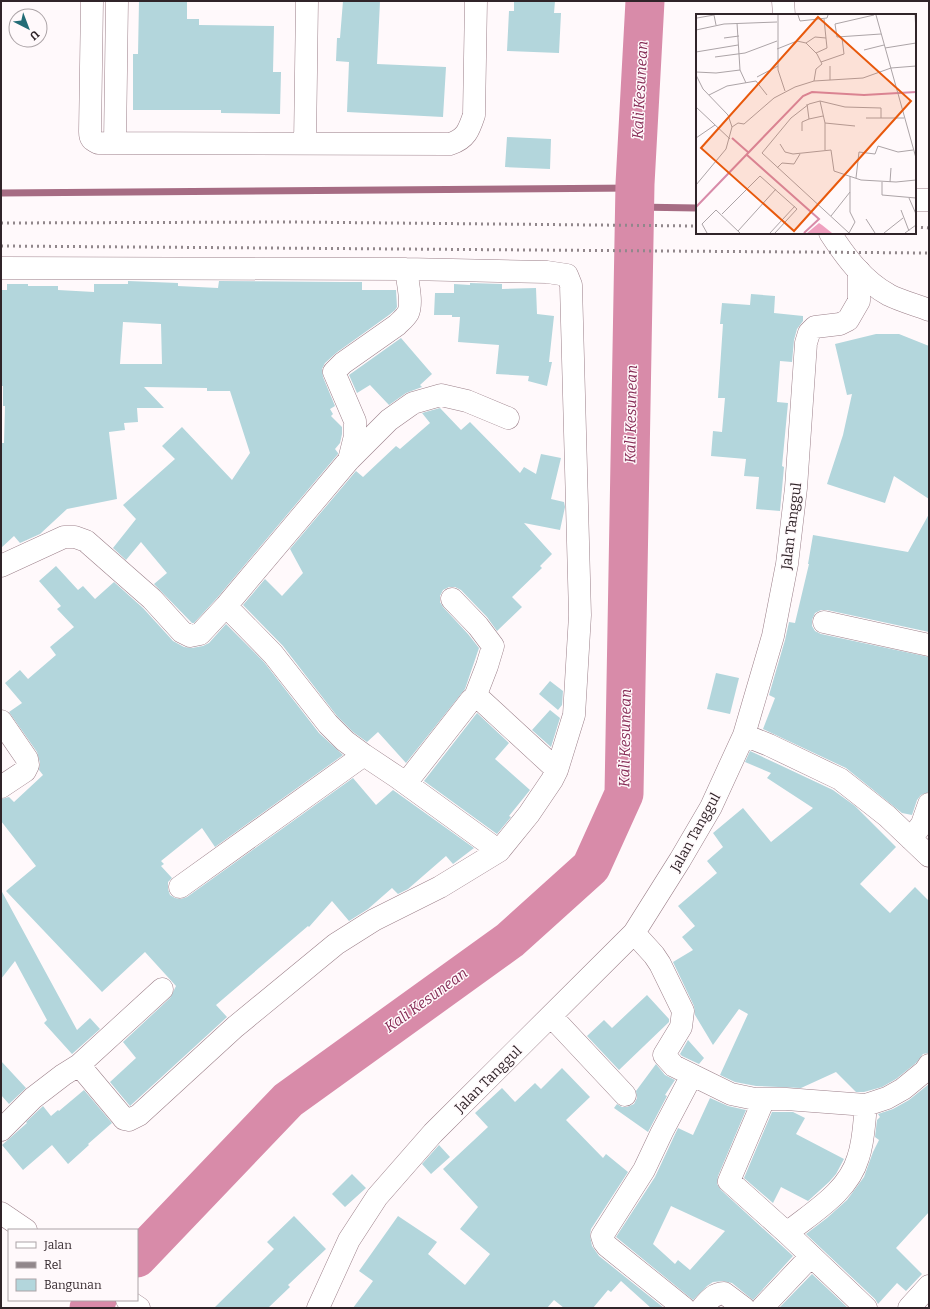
<svg xmlns="http://www.w3.org/2000/svg" width="930" height="1309" viewBox="0 0 930 1309" font-family="Bitter,serif">
	<rect width="100%" height="100%" fill="#fff9fb"/>
	<g fill="none" stroke-linecap="round" stroke-linejoin="round">
		<!-- stream -->
		<path stroke="#a66c83" stroke-width="7" d="M1,193L636,188
			M635,207L697,208"/>
		<!-- river -->
		<path stroke="#d88ba9" stroke-width="39" d="M137,1258L288,1100L510,940L591,867L624,794L635,184L645,1
			M89,1308L97,1300"/>
	</g>
	<!-- building -->
	<path fill="#b3d6dc" fill-rule="evenodd" d="M139,1H187V19H199V25L274,26L273,72H281L280,114L221,113V110H133V54H138Z
		M343,1H380L377,64L446,67L443,117L347,112L349,62L336,61L337,38H340Z
		M514,1H555L554,13H561L559,53L507,51L509,11H514Z
		M507,137L551,139L550,169L505,167Z
		M128,281L178,283V286L218,288L219,281L342,282H362V290H396L397,307L395,310L389,315L336,353L325,363L322,369L323,377L335,406L330,409L333,414L331,416L342,427V434L340,443L335,449L338,453V454L217,598L194,623H192L154,584L167,573L141,542L126,560L113,548L136,519L123,505L175,459L162,446L182,427L232,480L250,453L230,391H207V388L144,387L164,408H137L138,422L124,423L125,430L109,432L117,499L67,509L40,534L20,543L14,536L1,548V443H4L5,406H3V386H1V290H7V284H28V286H58V290L94,292V284H128ZM123,322L161,324L162,364H120Z
		M470,283L502,284V289L536,288L537,314L554,316L549,362H552L547,386L528,381L529,376L496,374L499,345L458,342L460,317H452V315H434L435,293H454V284L470,285Z
		M751,294L775,296L774,313L803,316V321L797,329L794,340L792,362L780,361L777,402L788,403L782,466L784,467L780,511L756,509L759,477L744,476L746,459L711,456L713,431L722,432L725,398H718L723,324H720L722,303L750,305Z
		M876,334H899L929,346V499L894,476L885,503L827,484L843,435L852,394L847,395L835,344Z
		M401,338L432,374L420,385L422,387L406,393L389,405L370,385L357,393L349,375Z
		M440,408L461,430L470,422L520,473L524,467L536,474L541,454L561,458L551,499L564,502L565,507L560,530L524,523L552,554L540,566L542,568L512,597L522,607L497,631L487,617L461,590L455,587H449L443,590L440,596V602L443,607L468,634L479,648L465,689L406,763L378,732L367,742L353,732L337,716L283,646L243,605L265,579L282,596L303,573L290,549L356,471L363,477L396,446L400,449L430,423L422,413Z
		M929,514V632L827,610H821L815,613L812,620V626L815,631L821,634L929,657V792L921,795L917,800L912,815L902,813L846,768L763,729L775,698L769,695L785,640L789,622L795,623L809,564H808L813,535L908,552Z
		M56,566L78,590L83,586L95,599L114,582L143,608L173,641L184,647L192,648L203,646L209,643L226,624L264,662L319,733L343,755L215,847L202,828L161,861L164,864L161,866L172,878L168,882V889L170,895L175,898L181,899L187,897L353,778L376,805L393,790L474,848L453,864L446,856L408,889L398,894L392,888L368,909L349,921L332,901L309,927L308,926L216,1005L227,1017L130,1106L110,1082L136,1058L123,1042L170,998L176,986L145,952L102,992L6,891L36,866L1,821V799L9,797L14,802L43,775L39,770L40,763L37,752L9,712L22,703L5,683L20,670L28,679L56,655L50,647L74,627L57,609L61,606L39,581Z
		M716,673L739,678L730,714L707,709Z
		M550,681L563,691L562,705L558,710L539,694Z
		M550,710L560,718L551,747L532,730Z
		M477,713L509,743L495,759L530,790L509,816L511,817L497,834L424,781Z
		M750,751L833,790L855,806L896,847L860,884L890,913L915,887L929,901V1053L923,1054L916,1063L896,1079L882,1087L864,1092H856L836,1072L801,1088L756,1086L735,1082L720,1075L748,1014L739,1009L713,1045L695,1015L694,1006L673,962L693,950L682,937L695,926L678,906L717,873L707,861L723,847L713,833L743,808L771,842L813,808L767,778L771,773L745,762Z
		M1,890L77,1030L90,1018L100,1029L72,1054L44,1023L47,1020L15,961L1,979Z
		M647,995L669,1019V1022L619,1070L587,1036L604,1020L612,1028Z
		M688,1040L704,1058L699,1064L682,1056L680,1054Z
		M1,1061L26,1088L9,1104L1,1095Z
		M656,1064L665,1075L675,1080L665,1095L667,1096L648,1132L614,1108L617,1104L622,1107H627L634,1104L637,1098L636,1091Z
		M562,1068L590,1097L566,1120L603,1158L606,1154L628,1172L591,1229L590,1235L592,1246L599,1256L664,1308H651L621,1281L611,1292L608,1290L593,1308H564L554,1300L547,1308H353L373,1281L359,1271L398,1216L437,1242L428,1254L465,1285L490,1254L460,1229L478,1207L443,1169L488,1127L475,1113L502,1088L515,1102L535,1083L541,1089Z
		M929,1084V1212L896,1248L922,1274L906,1291L897,1283L878,1304L875,1299L806,1234L827,1218L847,1200L864,1177L873,1152L879,1140L875,1137L877,1120L880,1117L878,1114L893,1109L909,1100Z
		M84,1090L112,1123L88,1144L89,1145L68,1164L52,1145L23,1170L2,1145L27,1123L26,1122L43,1106L51,1116L58,1110L59,1111Z
		M710,1098L728,1106L746,1110L718,1176L717,1184L721,1190L793,1256L753,1300L732,1283L723,1281L713,1282L707,1286L693,1300L616,1237L655,1177L678,1128L693,1135ZM671,1206L725,1231L690,1270L678,1260L675,1264L653,1244Z
		M772,1112H793L805,1118L796,1134L844,1159L836,1174L829,1182L808,1201L781,1187L773,1203L744,1178Z
		M439,1145L450,1157L431,1174L422,1164Z
		M352,1174L366,1188L345,1207L332,1194Z
		M294,1216L326,1249L288,1285L290,1287L268,1308H214L274,1249L267,1242Z
		M812,1274L848,1308H779Z"/>
	<g fill="none" stroke-linecap="round" stroke-linejoin="round">
		<!-- street casing -->
		<g stroke="#9c808a" stroke-width="23">
			<path id="street" d="M92,1L90,132C90,139 92,140 98,143L450,144C466,139 469,130 474,115L476,1
				M115,142L117,1
				M305,143L307,1
				M915,200H929
				M1,268L406,269L547,272L567,275L571,285L580,615L574,715L557,770L552,780L529,814L499,851L440,887L374,920L336,944L235,1027L139,1115L129,1120L124,1119L121,1115L79,1065
				M349,460L355,436V421L334,372L343,363L397,325C401,321 405,318 408,313C413,303 407,280 406,269
				M1,566L64,537H75L86,541L152,599L182,632L190,636L200,634L226,606L349,460L389,420L413,403L441,395L467,401L508,418
				M452,599L478,626L493,646L487,666L475,697
				M226,606L273,654L328,724L345,741L364,755
				M824,622L929,645
				M1,721L27,759L28,765L25,771L1,787
				M744,735L769,745L840,779L887,816L929,856
				M406,783L471,700L475,697L481,700L557,770
				M911,839L922,824L929,804
				M180,887L364,755L397,777L499,851
				M634,933L654,955L660,964L683,1011L681,1027L664,1055L674,1066L731,1094L755,1099H786L866,1105L887,1098L903,1089L925,1071L929,1065
				M551,1016L625,1095
				M764,1099L729,1181L787,1233L866,1308
				M1,1130L33,1098L63,1075L79,1065L162,989
				M787,1233C814,1211 848,1192 858,1158C864,1141 864,1123 866,1105
				M318,1308L349,1240L377,1197L433,1133L634,933L680,860L711,807L744,735L773,636L787,564L796,488L806,343L809,333L815,327L840,324L848,320L859,301V271
				M684,1308L607,1246L604,1242L602,1236L644,1170L662,1132L692,1075
				M702,1308C708,1301 714,1293 724,1293L744,1308
				M762,1308L811,1256
				M909,1308L929,1286"/>
		</g>
		<!-- secondary casing -->
		<g stroke="#9c808a" stroke-width="23">
			<path id="secondary" d="M783,1L784,15
				M830,233C845,256 863,281 889,295C901,301 916,305 929,310
				M1,1213L26,1230
				M127,1300L139,1308"/>
		</g>
		<!-- street -->
		<use href="#street" stroke="#fff" stroke-width="22"/>
		<!-- secondary -->
		<use href="#secondary" stroke="#fff" stroke-width="22"/>
		<!-- rail -->
		<path stroke="#91878b" stroke-width="3" stroke-dasharray="2 4" stroke-linecap="butt" d="M1,223L290,222L697,226
			M915,227L929,228
			M1,246L929,253"/>
	</g>
	<g text-anchor="middle" stroke-width="3" stroke-linejoin="round" paint-order="stroke">
		<!-- street labels -->
		<g font-size="14" fill="#302429" stroke="#fff9fb">
			<text transform="translate(791 526) rotate(-83)" y="5">Jalan Tanggul</text>
			<text transform="translate(695 832) rotate(-61)" y="5">Jalan Tanggul</text>
			<text transform="translate(488 1079) rotate(-45)" y="5">Jalan Tanggul</text>
		</g>
		<!-- water labels -->
		<g font-size="15" font-style="italic" fill="#862c56" stroke="#fff9fb">
			<text transform="translate(640 90) rotate(-87)" y="5">Kali Kesunean</text>
			<text transform="translate(631 414) rotate(-89)" y="5">Kali Kesunean</text>
			<text transform="translate(625 738) rotate(-89)" y="5">Kali Kesunean</text>
			<text transform="translate(426 1000) rotate(-36)" y="5">Kali Kesunean</text>
		</g>
	</g>
	<!-- overview -->
	<g transform="translate(696 14)">
		<rect width="220" height="220" fill="#fff9fb"/>
		<path d="M123,209L126,211L136,219H111Z" fill="#efa0bf"/>
		<path fill="none" stroke="#d88ba9" stroke-width="2" d="M36,124L53,139M51,141L123,205L108,219M0,193L107,82L116,78L168,81L220,78"/>
		<path fill="none" stroke="#aca4a7" stroke-width="1" d="M82,1V56L89,77M102,1L104,7L131,4L132,1M178,1L139,10L141,23L185,20M180,1L220,144M219,1L220,17M1,4L18,1L20,11M41,9L44,56L50,69M0,16L28,10L81,8M28,24L43,22M110,29L119,23L130,24M189,34L220,29M81,35L101,27L110,29L121,40L126,50L120,55L118,67M168,36L188,31M0,38L42,31M120,39L131,34L128,5M19,43L49,39L81,27M125,48L148,40L146,24M134,52V66M0,58L20,59L44,56M0,61L7,75L32,101L36,113L30,135L0,171M61,63L82,52M13,81L31,72L60,67L71,81M124,87L129,109L159,112M111,90L113,105L127,102M0,93L34,125M170,104H208M129,109V136M36,113L42,109L48,110L78,84L99,73L118,67L167,64L195,54L220,52M106,117V108L113,105M0,124L19,111M84,130L89,138L97,140L135,136L138,157L165,166L200,168L220,166M81,154L86,149L98,150L104,140M160,164L163,138L179,140L182,132L202,138L217,136M186,168V181L220,184M194,168L195,154M213,184L220,200M205,196L213,217M26,200L64,162L101,195L79,219M135,202L154,178M170,205L179,219M42,217L80,175M11,219L6,210L20,196L44,219M74,219L99,192M153,219L66,139L95,104L113,90L124,87L149,93L185,94V104M153,219L159,208L154,198V162M188,219L207,204M209,219L220,211"/>
		<path fill="#e8590c" fill-opacity="0.15" stroke="#e8590c" stroke-width="2" d="M122,3L215,87L98,217L5,134Z"/>
		<rect width="220" height="220" fill="none" stroke="#302429" stroke-width="2"/>
	</g>
	<!-- border -->
	<rect width="930" height="1309" fill="none" stroke="#302429" stroke-width="4"/>
	<!-- legend -->
	<rect x="8" y="1229" width="130" height="72" fill="#fff9fb" stroke="#aca4a7"/>
	<rect x="16" y="1242" width="20" height="6" fill="#ffffff" stroke="#aca4a7"/>
	<text x="44" y="1249" font-size="12" fill="#302429">Jalan</text>
	<rect x="16" y="1262" width="20" height="6" fill="#91878b" stroke="#aca4a7"/>
	<text x="44" y="1269" font-size="12" fill="#302429">Rel</text>
	<rect x="16" y="1279" width="20" height="12" fill="#b3d6dc" stroke="#aca4a7"/>
	<text x="44" y="1289" font-size="12" fill="#302429">Bangunan</text>
	<!-- north arrow -->
	<g transform="translate(28 28) rotate(138)"><circle r="19" fill="#fff9fb" stroke="#aca4a7"/>
	<path d="M0-3L7 15L0 10L-7 15Z" fill="#226c76"/>
	<text y="-6" font-size="11" font-weight="bold" text-anchor="middle" fill="#302429">U</text>
	</g>
</svg>
